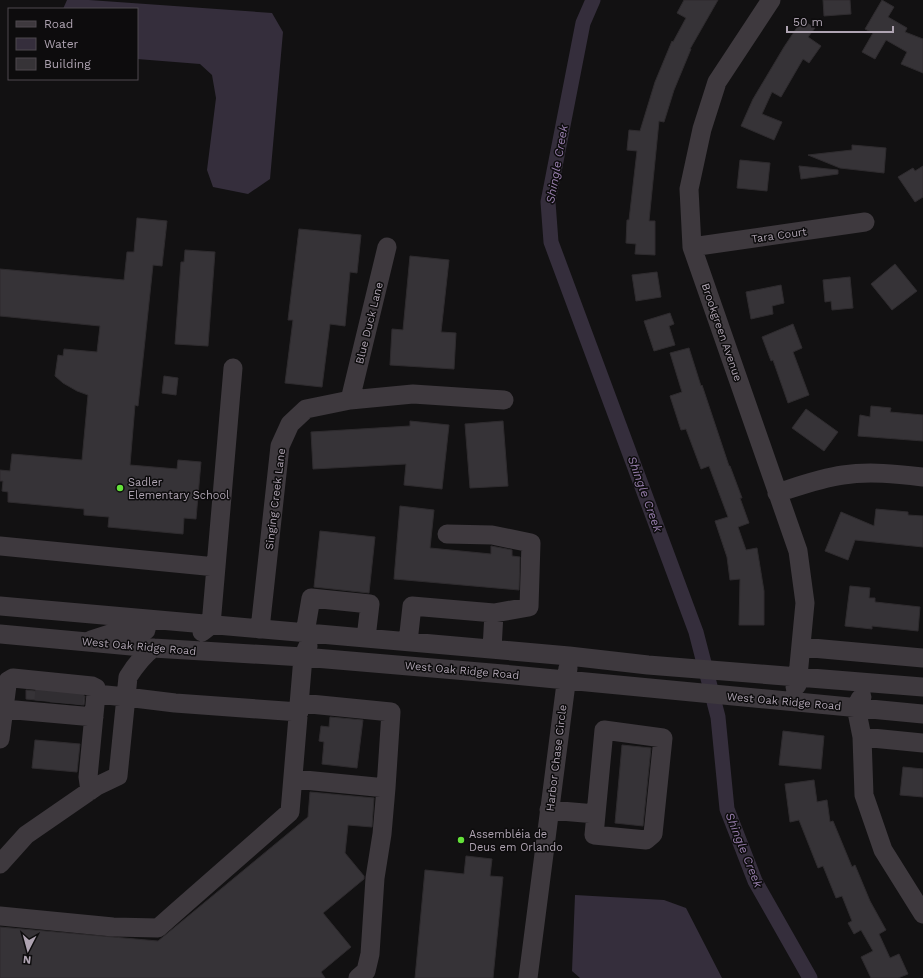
<svg xmlns="http://www.w3.org/2000/svg" width="923" height="978" viewBox="0 0 923 978" font-family="'Work Sans',sans-serif">
	<rect width="100%" height="100%" fill="#121112"/>
	<!-- water -->
	<path fill="#352e3c" d="M67,0H89L272,13L283,32L270,179L248,194L213,187L207,170L216,98L212,75L200,64L137,59V9H63Z
		M575,895L664,900L686,908L722,978H580L572,971Z"/>
	<g fill="none" stroke-linecap="round" stroke-linejoin="round">
		<!-- canal -->
		<path stroke="#352e3c" stroke-width="15" d="M593,0L583,23L548,202L551,242L696,632L718,717L727,809L755,881L810,978"/>
	</g>
	<!-- building -->
	<path fill="#363337" stroke="#2e2b2e" d="M684,0H718L690,49H691L674,90L664,122L659,121L649,221H655V255L635,254L636,244L626,243L627,220H629L637,151L627,150L629,130L640,131L655,82L672,41L673,42L686,18L677,13Z
		M823,0H850L851,14L824,16Z
		M882,0L894,7L888,17L907,28L905,32L923,39V73L901,64L907,52L886,40L875,59L862,52L873,33L865,29Z
		M802,20L815,28L808,37L821,46L809,63L803,59L781,97L772,92L762,114L782,122L774,140L741,126L753,99L784,47Z
		M852,145L886,148L884,173L840,168L808,155L852,150Z
		M740,160L770,163L767,191L737,188Z
		M799,166L838,170V174L801,179Z
		M923,166V197L915,202L898,177L913,168L915,171Z
		M137,218L167,221L162,266L153,265L138,406L135,405L130,465L177,469L178,460L201,462L196,519L184,518L183,534L108,527L109,517L84,515V509L8,502V492L2,491L3,481H0V470L10,471L12,454L82,460L88,395L77,391L63,383L55,376L58,355L63,356L64,349L97,352L100,326L0,316V269L124,280L127,252H134Z
		M299,229L361,235L357,273L350,272L345,326L330,324L322,387L285,383L293,320H288Z
		M185,250L215,252L208,346L175,344L181,262H184Z
		M410,256L449,260L441,332L456,333L454,369L390,365L392,329L403,330Z
		M895,264L917,291L892,310L871,284Z
		M657,272L661,297L636,301L632,275Z
		M850,277L853,308L832,310L831,301L825,302L823,280Z
		M781,285L784,303L772,306L773,314L751,319L746,292Z
		M670,313L674,324L669,326L675,345L654,351L644,321Z
		M793,324L802,348L793,352L809,395L788,403L773,360L771,361L762,337Z
		M689,348L701,386L702,385L729,466H730L742,498H740L749,523L738,527L746,550L757,548L764,591V625H739L740,579L730,580L727,557L715,521L728,517L709,466L701,469L686,429L681,430L670,396L682,392L670,353Z
		M164,376L178,378L176,395L162,393Z
		M871,406L891,408L890,412L923,415V441L858,436L860,415L870,417Z
		M806,409L838,432L824,451L792,428Z
		M410,421L449,425L442,489L404,485L406,464L313,469L311,432L410,426Z
		M503,421L508,486L470,488L465,424Z
		M400,506L434,510L430,548L491,554V546L512,550V556L520,557L519,590L394,579Z
		M876,509L908,512V515L923,516V547L855,540L848,560L825,551L841,512L874,526Z
		M320,531L375,537L369,593L314,587Z
		M850,586L870,588L869,598H875V602L920,607L918,631L872,626V629L845,626Z
		M26,690L85,696L84,705L26,699Z
		M330,717L363,720L357,768L322,764L324,742L319,741L321,726L329,727Z
		M783,731L824,736L821,769L779,765Z
		M35,740L80,744L77,772L32,768Z
		M622,745L651,748L643,826L615,823Z
		M903,767L923,769V797L900,795Z
		M814,780L817,802L827,800L830,822L833,821L852,867L855,865L870,901L886,930L879,934L890,958L899,954L908,974L898,978H871L861,957L873,951L861,930L854,934L848,923L852,921L842,896L836,898L823,866L818,868L799,820L790,822L785,784Z
		M310,792L374,798L372,827L348,825L345,853L364,876V879L323,913L351,947L321,972L325,978H0V927L158,941L308,817Z
		M466,856L492,859L490,876L503,877L493,978H415L425,870L464,874Z"/>
	<g fill="none" stroke-linecap="round" stroke-linejoin="round">
		<!-- minor-tunnel -->
		<path stroke="#312e32" stroke-width="19" stroke-dasharray="19 10" stroke-linecap="butt" d="M44,701L45,687
			M59,703L60,689
			M73,704L75,690"/>
		<!-- minor -->
		<path stroke="#3e393e" stroke-width="19" d="M771,0L717,82L702,129L689,189L692,247L798,551L805,603L798,676L797,685L795,687
			M692,247L865,222
			M350,400L387,247
			M777,493C799,486 821,478 843,475C869,471 897,474 923,477
			M447,534L492,535L531,543L529,607L494,613
			M0,546L216,567
			M0,606L569,656L648,665L923,687
			M260,629L280,446L290,424L306,409L350,400L413,394L504,400
			M202,632L211,625L233,368
			M305,633L311,598L370,604L366,638
			M0,634L153,648L303,657L503,674L923,714
			M91,640L128,628L146,630
			M408,642L412,606L494,613L492,649
			M801,647L923,658
			M862,697L860,699L856,707L862,737L864,795L883,850L923,914
			M300,703L391,712L386,788
			M4,709L94,717
			M862,737L923,743
			M0,739L7,685L8,681L13,678L92,686L96,688V694L126,697L175,703L299,712
			M294,779L386,788L382,834L375,878L370,954L366,971L358,978
			M90,791L88,777L96,694
			M549,810L596,814L604,730L663,738L653,834L646,840L594,835L596,814
			M0,864L26,835L97,786L118,776L128,677C135,666 142,656 153,648
			M0,916L113,927L158,928L176,912L290,812L303,657L308,646
			M528,978L568,668"/>
	</g>
	<!-- markers -->
	<g fill="#64e23a" stroke="#0d0c0d" stroke-width="1.5">
		<circle cx="120" cy="488" r="4"/>
		<circle cx="461" cy="840" r="4"/>
	</g>
	<g text-anchor="middle" stroke-width="3" stroke-linejoin="round" paint-order="stroke">
		<!-- street labels -->
		<g font-size="11" fill="#afa4b2" stroke="#0d0c0d">
			<text transform="translate(779 235) rotate(-8)" y="4">Tara Court</text>
			<text transform="translate(369 323) rotate(-76)" y="4">Blue Duck Lane</text>
			<text transform="translate(722 332) rotate(71)" y="4">Brookgreen Avenue</text>
			<text transform="translate(275 499) rotate(-83)" y="4">Singing Creek Lane</text>
			<text transform="translate(139 646) rotate(5)" y="4">West Oak Ridge Road</text>
			<text transform="translate(462 670) rotate(5)" y="4">West Oak Ridge Road</text>
			<text transform="translate(784 701) rotate(5)" y="4">West Oak Ridge Road</text>
			<text transform="translate(556 758) rotate(-83)" y="4">Harbor Chase Circle</text>
		</g>
		<!-- poi labels -->
		<g font-size="11" fill="#afa4b2" stroke="#0d0c0d" text-anchor="start">
			<text x="128" y="486">Sadler<tspan x="128" dy="13">Elementary School</tspan></text>
			<text x="469" y="838">Assembléia de<tspan x="469" dy="13">Deus em Orlando</tspan></text>
		</g>
		<!-- water labels -->
		<g font-size="12" font-style="italic" fill="#967dab" stroke="#0d0c0d">
			<text transform="translate(557 164) rotate(-80)" y="4">Shingle Creek</text>
			<text transform="translate(645 494) rotate(70)" y="4">Shingle Creek</text>
			<text transform="translate(744 850) rotate(68)" y="4">Shingle Creek</text>
		</g>
	</g>
	<!-- legend -->
	<rect x="8" y="8" width="130" height="72" fill="#0d0c0d" stroke="#4e494f"/>
	<rect x="16" y="21" width="20" height="6" fill="#3e393e" stroke="#4e494f"/>
	<text x="44" y="28" font-size="12" fill="#afa4b2">Road</text>
	<rect x="16" y="38" width="20" height="12" fill="#352e3c" stroke="#4e494f"/>
	<text x="44" y="48" font-size="12" fill="#afa4b2">Water</text>
	<rect x="16" y="58" width="20" height="12" fill="#363337" stroke="#4e494f"/>
	<text x="44" y="68" font-size="12" fill="#afa4b2">Building</text>
	<!-- north arrow -->
	<g transform="translate(28 950) rotate(186)" stroke="#0d0c0d" stroke-width="3" paint-order="stroke">
	<path d="M0-3L7 15L0 10L-7 15Z" fill="#afa4b2"/>
	<text y="-6" font-size="11" font-weight="bold" text-anchor="middle" fill="#afa4b2">N</text>
	</g>
	<!-- scale -->
	<path d="M787 26v6h106v-6" fill="none" stroke="#afa4b2" stroke-width="2"/>
	<text x="793" y="26" font-size="12" fill="#afa4b2" stroke="#0d0c0d" stroke-width="3" paint-order="stroke">50 m</text>
</svg>
